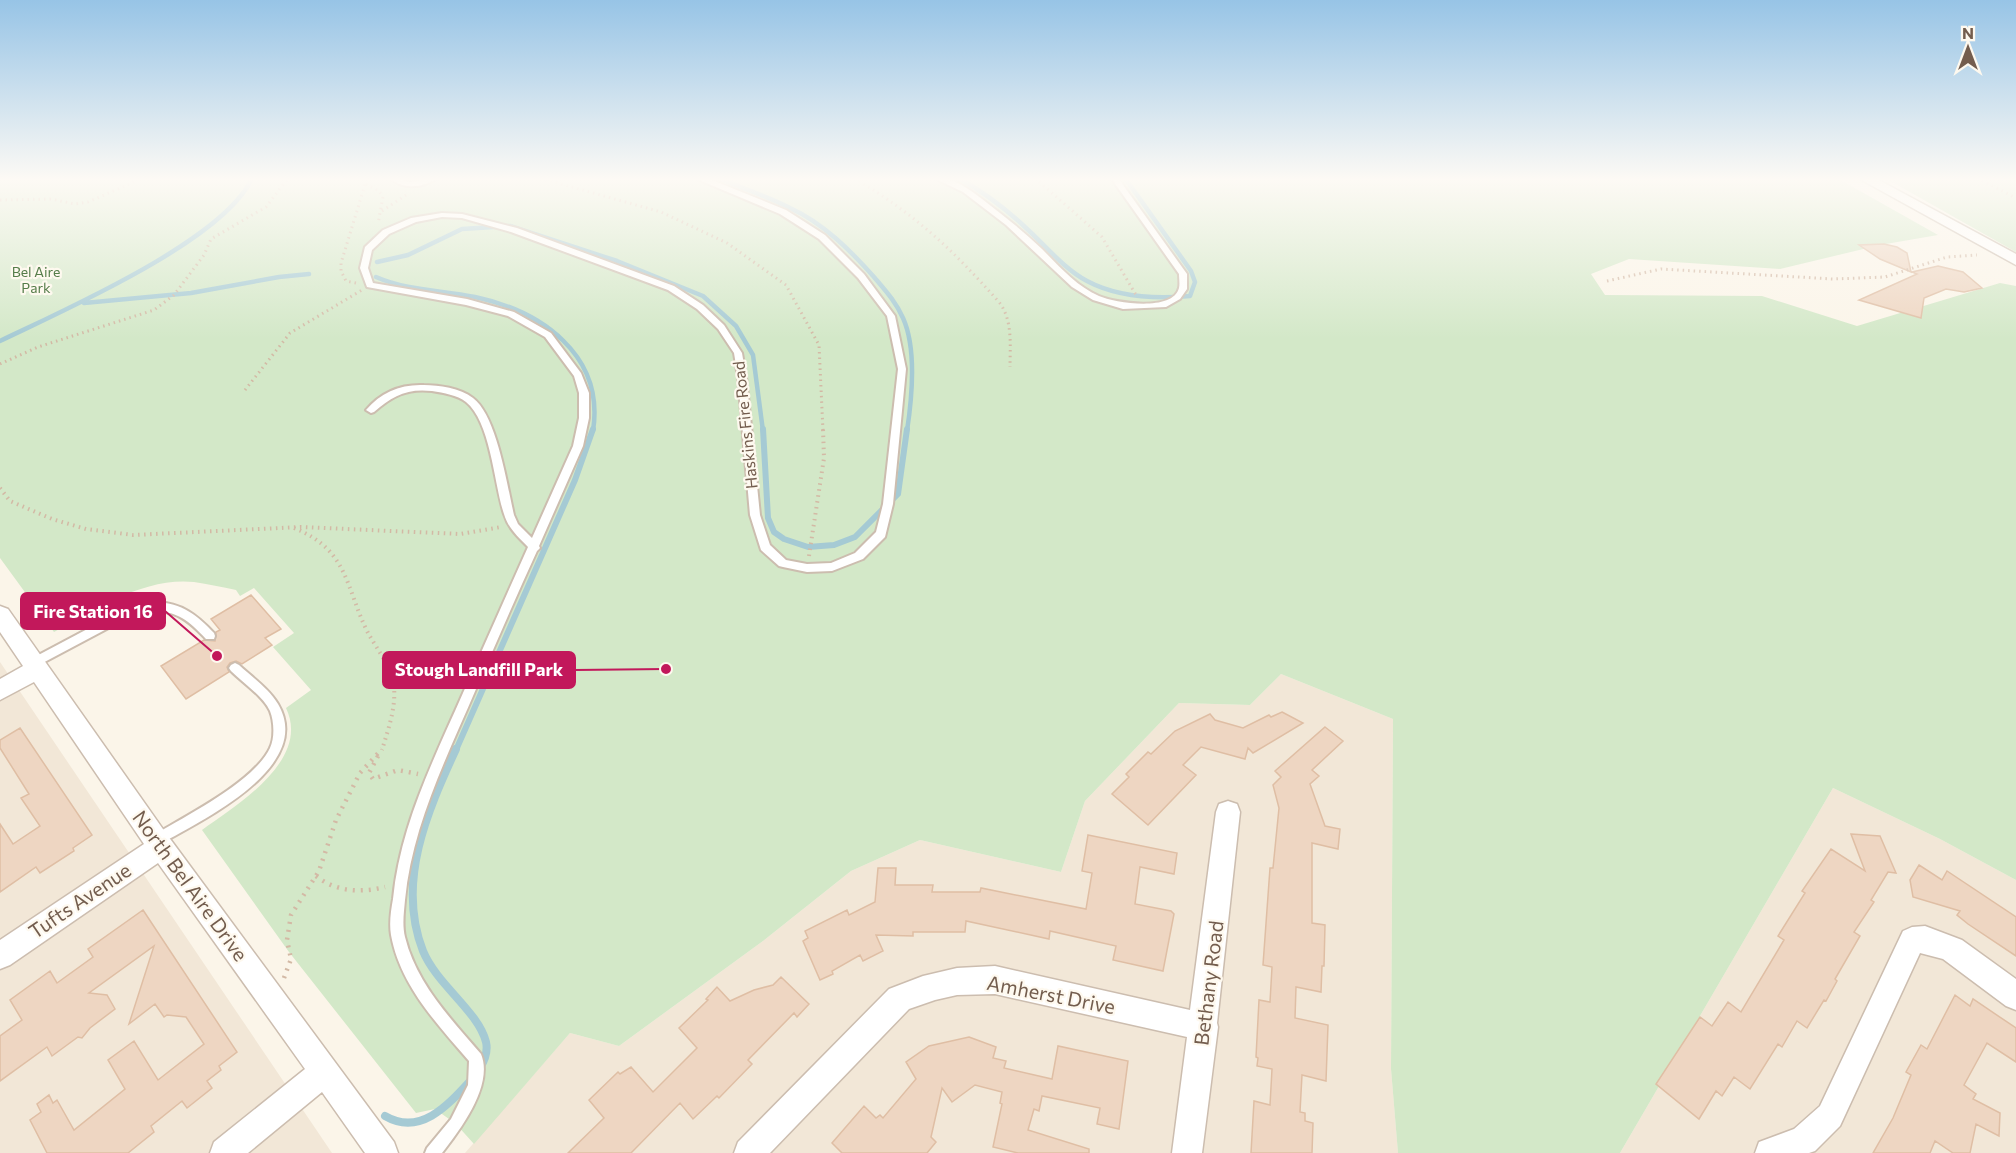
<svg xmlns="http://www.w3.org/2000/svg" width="2016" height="1153" viewBox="0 0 2016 1153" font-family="Commissioner,sans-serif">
	<rect width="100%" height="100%" fill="#fbf5e9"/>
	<!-- residential -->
	<path fill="#f2e7d7" d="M0,662L332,1153H0Z
		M1281,674L1393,719L1391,1069L1398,1153H465L570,1033L619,1046L763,941L851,871L920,840L1061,872L1085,801L1179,703L1250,705Z
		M1833,788L1940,839L2016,880V1153H1620Z"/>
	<!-- green -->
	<path fill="#d3e8c8" d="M0,178H1837L1938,235L1880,245L1780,269L1629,259L1591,274L1605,295L1762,296L1857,326L2000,283L2016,286V880L1940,839L1833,788L1620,1153H1398L1391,1069L1393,719L1281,674L1250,705L1179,703L1085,801L1061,872L920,840L851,871L763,941L619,1046L570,1033L474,1144L456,1124L435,1109L416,1113L289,952L202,830C237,805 311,760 286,708L311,690L273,647L294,633L254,588L240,596L236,590C222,587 208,584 194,582C144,577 96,609 54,632L0,558Z
		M1885,178H2016V252Z"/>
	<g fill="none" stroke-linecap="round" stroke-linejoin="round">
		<!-- stream-far2 -->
		<path stroke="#a5cad4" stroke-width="4.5" d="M718,178C742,188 767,196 790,208C823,223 850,250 874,277C885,290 896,302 903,318C917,349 912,398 907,431
			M959,178C983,192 1005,208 1025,227C1045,245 1063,268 1087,281C1117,297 1156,299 1190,296L1195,282L1191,271L1125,178
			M377,262L408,255L462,229L510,226L617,261L703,296L736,326L753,355L763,431
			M376,277C408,291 442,290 475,297C541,311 605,355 593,431
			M84,303L191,293L279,277L309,274
			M0,341C62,311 225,240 252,178"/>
		<!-- stream-far1 -->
		<path stroke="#a5cad4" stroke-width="6" d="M763,429L768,518L774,532L784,539L808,547L834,545L855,537L898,494L907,429
			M456,750L575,480L593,429"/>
		<!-- stream -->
		<path stroke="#a5cad4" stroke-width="8" d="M456,749C427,812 396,882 423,951C437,985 478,1011 486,1042C488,1051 485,1060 480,1068
			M385,1116C421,1137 449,1104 472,1079"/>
	</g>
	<!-- building -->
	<path fill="#eed6c2" stroke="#dfbea4" stroke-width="1.5" d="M1884,244L1897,247L1907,253L1911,272L1880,259L1859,245Z
		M1938,266L1963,272L1982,288L1964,292L1946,289L1924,298L1921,318L1859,300L1917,274L1912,272Z
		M251,595L281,629L265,638L272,645L242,664L236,661L230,663L227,667L229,672L186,699L161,666L204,640L215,641L216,632L220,630L211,619Z
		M1282,712L1303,723L1253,753L1248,748L1245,759L1201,747L1183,765L1196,775L1148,825L1112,794L1129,777L1126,774L1148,752L1151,754L1175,731L1210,714L1215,720L1243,728L1269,715L1271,717Z
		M1325,727L1343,741L1312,770L1319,776L1310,784L1325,826L1340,829L1338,849L1312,843V923L1325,925L1324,966H1322L1321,992L1296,987L1295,1018L1328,1025L1326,1081L1302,1075L1300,1112L1305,1113V1121L1313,1123L1312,1153H1251L1254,1101L1270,1105L1272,1069L1257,1066L1258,1058L1256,1057L1259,1000L1270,1002L1272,967L1263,965L1270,868H1273L1279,808L1273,785L1281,777L1275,771Z
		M20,728L92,835L73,848L74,851L40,873L36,867L0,892V824L13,844L40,826L21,798L29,794L0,748V740Z
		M1851,834L1880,836L1896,873L1888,872L1871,900L1874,902L1854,932L1860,936L1835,979L1837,981L1826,1001L1824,1000L1807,1028L1797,1021L1782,1047L1778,1044L1750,1089L1734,1077L1722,1096L1716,1091L1699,1119L1656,1084L1700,1017L1712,1026L1728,1002L1741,1012L1784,940L1778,936L1805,893L1802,891L1831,849L1865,871Z
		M1088,835L1177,853L1174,874L1140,867L1135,904L1171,911L1174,914L1163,971L1113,960L1116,946L1050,931L1049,939L966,921L965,932H913V936L876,935L883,951L863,961L860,955L832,971L833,974L820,980L803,941L808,938L805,931L847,910L849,915L875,902L878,868H896L895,885H933L932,892H980L981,888L1086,909L1092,873L1082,871Z
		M1919,865L1942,880L1947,871L2016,917V956L1968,924L1957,915L1960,911L1913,897L1910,880Z
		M143,910L237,1052L219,1066L221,1070L207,1081L212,1088L187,1108L182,1101L151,1126L154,1132L128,1153H47L30,1120L41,1112L37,1104L49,1095L53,1103L57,1100L74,1130L125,1089L108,1060L134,1041L158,1080L204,1044L186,1017L167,1015L164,1017L155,1004L129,1024L154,946L89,993L107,995L115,1009L90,1028L82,1038L78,1037L52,1056L47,1047L0,1081V1036L22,1020L10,1000L50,971L57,983L93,957L88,949Z
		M781,977L809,1004L797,1017L794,1013L748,1060L752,1064L719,1098L717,1096L693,1119L680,1103L631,1153H568L604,1118L589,1100L618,1072L620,1074L631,1067L653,1092L697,1048L679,1028L708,1000L706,999L717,987L730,1001L754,990L773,985Z
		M1955,995L1970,1006L1973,999L2016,1028V1062L1987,1043L1964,1085L1976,1094L1973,1099L2000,1113L1999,1136L1976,1124L1970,1153H1953L1935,1141L1930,1153H1873L1893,1118L1911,1075L1906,1072L1921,1045L1927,1049Z
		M969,1037L996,1047L993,1058L1006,1061L1004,1068L1052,1079L1058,1046L1128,1061L1119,1129L1097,1124L1100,1108L1042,1096L1039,1111L1034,1109L1028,1130L1089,1149V1153H1018L993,1147L1002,1104L1000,1103L1002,1092L975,1085L952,1102L942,1088L931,1137L936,1142L927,1153H842L832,1143L864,1106L876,1118L880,1115L883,1118L916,1079L906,1062L929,1046Z"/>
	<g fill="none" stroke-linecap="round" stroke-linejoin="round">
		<!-- lane casing -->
		<g stroke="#ccbdaf" stroke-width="4">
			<path id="lane" d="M390,178C398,177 403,182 411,182C420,182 428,177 437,178C423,188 403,190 390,178Z
				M699,178H707L786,210L825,235L864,274L895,316L906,369L893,504L885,537L863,559L832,571L807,572L783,567L779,566L761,550L750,515L738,377L734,353L718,329L697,309L668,290L511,232L462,218L442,217L416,222L389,234L372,250L368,268L373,283L467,299L514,312L551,333L581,373L589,393V418L583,446L539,546L540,548L537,551C516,597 496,643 476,689C447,757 412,826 405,900C404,912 402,925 405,937C416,983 451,1019 481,1054C494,1085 460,1130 442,1153H425L427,1148L451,1119L468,1085L469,1061C437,1024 400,985 391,935C389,923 391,910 393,899C400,826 434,759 463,693C485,644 506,596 528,547C518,537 508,528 504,514C494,485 491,422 466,402C457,395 444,393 432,391C407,388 392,396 374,412L371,413L366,410C381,392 401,384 424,385C439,385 460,388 473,398C497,416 507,485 514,515L518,524L532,538L573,446L579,418V393L574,376L545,337L508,316L466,305L367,287L360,268L365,247L383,230L411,218L442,213L462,214L517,228L674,286L703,305L724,325L742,353L746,377L760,515L770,545L786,560L807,564L831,563L855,553L876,532L883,504L898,369L887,316L858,278L819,239L780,214L699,180Z
				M938,178C954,178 969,189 982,199C1003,215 1023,231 1042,249C1059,266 1076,286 1099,296C1115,303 1173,312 1179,288C1180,284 1179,278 1179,274L1111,178H1118L1187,274V289L1180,299L1166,307L1123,309L1093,300L1072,287L1006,225L963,192L938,180Z
				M156,602C182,603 197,615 214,633L215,636L214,639H206C182,613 169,607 133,615L37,666L33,668L29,666L27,663L29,660L127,608Z
				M235,663L239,665C252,677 269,689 278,704C315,767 202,820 160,844L156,846L152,844L150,840L152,836C184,817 254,782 270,748C275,738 274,721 270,711C263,696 243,683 231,671L229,668L231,665Z"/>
		</g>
		<!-- street casing -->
		<g stroke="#ccbdaf" stroke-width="3">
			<path id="street" d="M1858,178H1875L2016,254V265Z
				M0,606L8,609L165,832L394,1142L398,1153H365L322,1092L248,1153H210L214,1142L305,1069L158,863L10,965L0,969V940L144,844L34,682L0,700V679L23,666L0,632Z
				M1228,801L1237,804L1240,812L1217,1023L1218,1027L1202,1153H1172L1187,1037L995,994L957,995L935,1000L909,1009L770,1153H734L738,1142L889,989L923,976L957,968L995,966L1190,1010L1216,812L1219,804Z
				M1925,926L1962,940L2016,979V1010L2006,1006L1943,959L1920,953L1840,1126L1815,1151L1809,1153H1755L1759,1142L1794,1129L1820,1106L1903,931L1912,927Z"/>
		</g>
		<!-- path-far2 -->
		<path stroke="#d3b9a5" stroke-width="3" stroke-dasharray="1.5 4" stroke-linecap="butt" d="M540,178L661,212L727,243L786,285L819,345L823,431
			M854,178C916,215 952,249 999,302C1013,320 1010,346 1010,367
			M1035,178L1102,237L1136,295
			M1977,178L2016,198
			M366,184L379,191L383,197L378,224
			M0,200L51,199L75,204L88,202L143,178
			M382,211L406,195
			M1607,281L1661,269L1833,279L1885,277L1947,257L1977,255
			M356,283L346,281L341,271V263L367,178
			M0,364L38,347L154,310L174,295L204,255L211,239L266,207L288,178
			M245,390L290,333L362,290"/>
		<!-- path-far1 -->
		<path stroke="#d3b9a5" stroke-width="4" stroke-dasharray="1.5 4.5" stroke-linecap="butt" d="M0,488L10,501L52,519L86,529L133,535L301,527L460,534L501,527
			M294,528C349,550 345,587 368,633C377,649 392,668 394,687C396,708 388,730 382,750
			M809,556L824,458L823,429"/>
		<!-- path -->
		<path stroke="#d3b9a5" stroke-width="4.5" stroke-dasharray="2 6" stroke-linecap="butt" d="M378,756L369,773L373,779L398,770L418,774
			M316,876C336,892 361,893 385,887
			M284,978L291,959L287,940L291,915L319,871L336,820L360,773L382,749"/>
		<!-- lane -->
		<use href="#lane" fill="#fff" fill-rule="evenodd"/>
		<!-- street -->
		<use href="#street" fill="#fff" fill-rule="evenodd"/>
	</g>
	<!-- sky -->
	<linearGradient id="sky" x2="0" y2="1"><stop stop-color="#97c4e6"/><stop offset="0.53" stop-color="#fdfaf5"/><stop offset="1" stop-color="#fdfaf5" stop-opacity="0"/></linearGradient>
	<rect width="2016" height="339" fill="url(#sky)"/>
	<g text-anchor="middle" stroke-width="4.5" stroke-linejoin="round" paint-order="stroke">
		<!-- far-park labels -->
		<g font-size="14" fill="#567d4a" stroke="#fef9ef">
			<text x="36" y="277">Bel Aire<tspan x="36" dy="16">Park</tspan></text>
		</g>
		<!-- street labels -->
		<g font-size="16" fill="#735d4e" stroke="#fef9ef">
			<text transform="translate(745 425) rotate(-96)" y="6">Haskins Fire Road</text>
		</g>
		<!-- near-street labels -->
		<g font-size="20" fill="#735d4e" stroke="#fef9ef">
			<text transform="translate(190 886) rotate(54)" y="7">North Bel Aire Drive</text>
			<text transform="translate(80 901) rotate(-34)" y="7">Tufts Avenue</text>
			<text transform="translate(1209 983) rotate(-83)" y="7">Bethany Road</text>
			<text transform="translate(1051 995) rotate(11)" y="7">Amherst Drive</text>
		</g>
	</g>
	<!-- callouts -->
	<path fill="none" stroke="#c2185b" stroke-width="2" d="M217 656L165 611M666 669L575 670"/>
	<g fill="#c2185b" stroke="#fef9ef" stroke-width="2">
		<circle cx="217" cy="656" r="6"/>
		<circle cx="666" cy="669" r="6"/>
	</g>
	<g fill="#c2185b" stroke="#c2185b" stroke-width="2">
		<rect x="21" y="593" width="144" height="36" rx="6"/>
		<rect x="383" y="652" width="192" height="36" rx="6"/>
	</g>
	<g font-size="18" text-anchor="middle" font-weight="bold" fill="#fff">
		<text x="93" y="618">Fire Station 16</text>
		<text x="479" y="676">Stough Landfill Park</text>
	</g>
	<!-- north arrow -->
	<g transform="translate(1968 48)" stroke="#fef9ef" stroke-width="4.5" paint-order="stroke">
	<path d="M0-4.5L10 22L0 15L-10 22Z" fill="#735d4e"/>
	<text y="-9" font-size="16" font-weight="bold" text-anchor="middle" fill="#735d4e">N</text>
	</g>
</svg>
